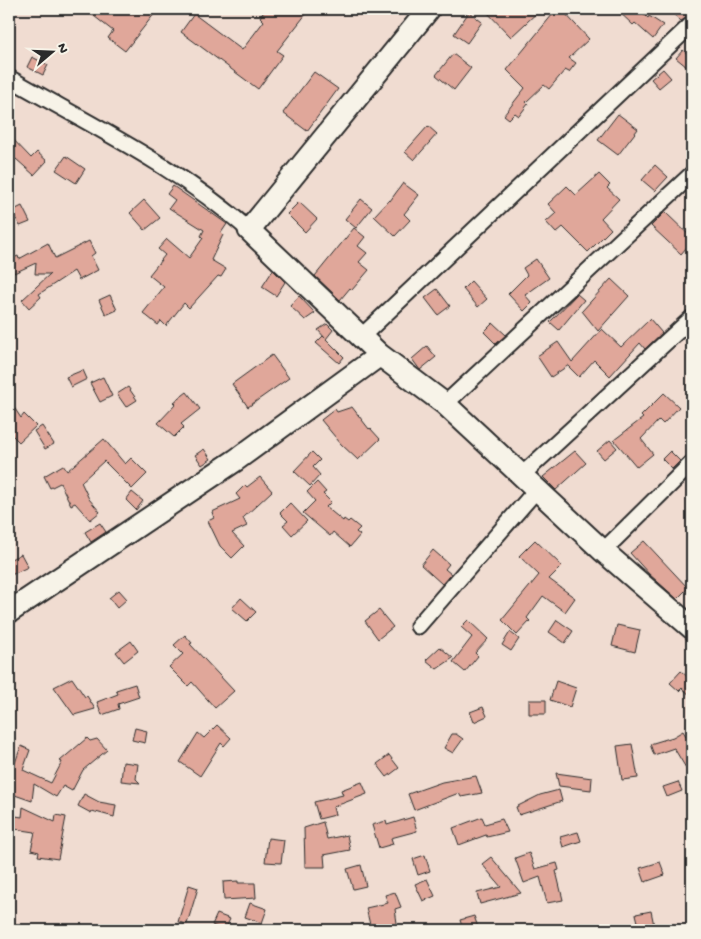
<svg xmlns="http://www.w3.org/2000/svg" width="701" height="939" viewBox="0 0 701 939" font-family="'Gochi Hand',sans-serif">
	<rect width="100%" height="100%" fill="#f0dcd1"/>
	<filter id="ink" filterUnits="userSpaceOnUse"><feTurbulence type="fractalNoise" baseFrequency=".02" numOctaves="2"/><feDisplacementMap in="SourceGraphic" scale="10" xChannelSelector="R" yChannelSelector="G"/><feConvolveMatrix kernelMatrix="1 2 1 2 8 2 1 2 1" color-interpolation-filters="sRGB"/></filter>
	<g filter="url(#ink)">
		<!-- building -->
		<path fill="#e0a79a" stroke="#2b2b2b" d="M85,9H150L155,13L125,51L108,38L113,31Z
			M266,9H310L277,51L283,55L258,89L181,32L194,14L242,50L264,21L260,17Z
			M484,9H541L511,37Z
			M557,9H561L589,39L569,58L576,63L569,72L565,70L549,89L544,85L526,102L528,104L519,116L515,113L509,119L504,115L525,88L507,70Z
			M616,9H639L648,18L649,16L663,25L653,39L635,23L633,25Z
			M668,9H692V15L681,21Z
			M469,12L482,22L467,43L454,34Z
			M683,50L692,58V71L676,58Z
			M453,54L471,68L454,90L436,75Z
			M32,57L48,65L43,75L27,67Z
			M663,69L671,78L659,88L651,79Z
			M314,72L338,89L307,131L283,113Z
			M618,114L638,129L618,155L598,140Z
			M428,126L437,134L414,160L405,152Z
			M9,135L31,158L37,152L47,161L34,175L16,159L9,166Z
			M66,156L85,169L76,183L56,170Z
			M655,165L668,177L655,191L642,180Z
			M599,174L610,185L607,188L619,199L601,218L611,229L588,252L563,227L556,233L546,222L556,213L548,204L567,186L576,195Z
			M403,183L419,195L404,214L410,220L395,236L374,216L389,200L390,201Z
			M173,186L227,224L221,233L223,235L211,260L226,269L221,277L218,276L189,308L184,303L166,326L161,321L158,325L143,313L164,287L149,275L165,255L158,249L167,239L189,258L203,238L201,236L204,230L169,208L175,200L167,194Z
			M361,199L372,208L356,228L345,219Z
			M144,200L160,218L145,230L130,213Z
			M299,202L317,219L305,232L287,214Z
			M22,206L30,222L20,226L12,211Z
			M665,212L692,238V241L681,254L651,226Z
			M354,228L365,237L358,246L367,253L359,262L369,270L352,290L350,288L340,300L315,276Z
			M89,241L95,253L91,256L98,270L79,280L74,271L39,294L41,297L29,308L22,300L50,274H35L36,263L14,273L9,260L18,256L19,259L48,243L55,258Z
			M536,259L549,278L525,295L532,303L524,311L508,294L527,275L523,268Z
			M273,270L285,282L276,296L262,287Z
			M611,279L629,296L598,331L582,311Z
			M471,281L487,299L478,307L463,289Z
			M437,289L450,306L438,315L425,298Z
			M577,294L584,300L559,330L550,322Z
			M110,295L117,310L106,315L99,300Z
			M299,296L315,313L305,320L290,306Z
			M650,319L662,333L645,349L640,343L610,376L594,360L579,377L568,366L569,365L551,377L537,356L558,342L572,362L602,329L621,347Z
			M493,323L506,335L496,344L484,332Z
			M327,324L333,330L326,339L344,357L339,363L316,343L323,336L325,338L318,330Z
			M427,346L436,357L420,370L412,359Z
			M272,355L289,378L248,407L232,384Z
			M83,370L87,379L71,387L66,377Z
			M103,377L112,396L100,402L90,383Z
			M128,387L137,400L126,407L117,394Z
			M187,392L200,409L181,424L184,427L174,437L158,423L176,404L174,402Z
			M664,393L679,407L663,424L659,420L641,439L653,454L637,467L614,440L643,418L641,416Z
			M9,400L21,418L24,414L36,426L19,442L9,432Z
			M352,407L369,429L370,428L380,439L358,460L341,444L321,420L335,409L337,412Z
			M42,426L54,444L45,449L34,431Z
			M104,439L125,464L131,458L147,474L132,489L104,461L81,482L89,499L100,512L90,520L75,503L71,505L60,483L50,488L44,476L63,465L67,471Z
			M610,440L617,448L604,459L597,451Z
			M204,449L211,459L202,465L195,455Z
			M575,451L586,463L556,490L543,477Z
			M670,451L680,461L672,469L662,459Z
			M312,452L320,460L313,467L320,475L310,486L294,471Z
			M260,477L272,491L243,518L247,526L232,533L244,546L232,558L220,546L208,521L214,518L212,512L240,499L236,494L245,485L247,487Z
			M317,482L326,492L323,494L331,502L326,507L343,521L344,519L348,522L350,520L360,528L356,532L360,535L350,547L333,532L330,536L303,513L315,501L307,492Z
			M132,492L143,501L136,510L126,500Z
			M290,503L307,521L292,535L283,525L288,521L280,513Z
			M100,523L106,532L91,542L85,532Z
			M535,540L562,566L549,579L575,598L565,612L543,596L527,618L530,621L517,635L502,620L539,575L519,556Z
			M644,541L688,588L677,599L649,574L630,553Z
			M433,550L449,564L445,569L451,574L442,584L421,565Z
			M21,554L28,567L9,576V560Z
			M119,590L127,599L117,608L109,598Z
			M241,598L256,612L247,621L232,608Z
			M379,610L393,627L378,639L365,621Z
			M468,620L488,639L475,653L478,656L465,672L453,662L472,637L461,627Z
			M557,620L573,631L565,643L549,632Z
			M617,625L640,630L635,652L612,646Z
			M510,632L519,639L511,651L502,645Z
			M185,635L192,643L190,644L234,691L215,708L192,682L188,686L169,667L183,654L174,645Z
			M131,641L138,651L124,662L116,652Z
			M440,647L453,658L437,669L426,660Z
			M681,671L692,681V697L682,688L679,691L670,683Z
			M72,678L85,697L87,696L95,709L74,715L54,687Z
			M556,681L576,688L570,707L550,700Z
			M135,684L139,697L118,704L119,709L102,715L97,702L118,694L116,690Z
			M529,700H546V714H529Z
			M483,707L487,716L474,722L470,712Z
			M217,725L231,738L224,746L221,743L200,776L180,762L198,733L204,738Z
			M135,728L147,731L145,743L132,740Z
			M683,731L692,746V778L674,748L654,755L650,744L673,737Z
			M452,734H456L463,739L453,753L444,748Z
			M87,738L90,741L97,739L107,750L83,770L72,791L63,786L56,797L34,784L32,801L9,793V762L15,763L21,746L30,750L23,770L51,783L62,762L60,761Z
			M632,744L638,778L622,780L617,746Z
			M389,755L399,768L387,777L377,764Z
			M123,762L138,764L136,779L140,783L121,781Z
			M556,773L592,778L591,790L559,786Z
			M476,776L482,793L461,797L459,793L414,810L408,794L442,782Z
			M362,782L367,794L333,807L335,815L319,819L314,802L343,795L341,790Z
			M678,782L682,791L667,797L663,787Z
			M559,790L562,801L519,815L516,807L540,795Z
			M84,794L99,802L116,805L114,817L92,811L91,813L78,806Z
			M23,807L55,822L56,815L66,817L58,859L38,856L39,852L31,850L35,832L9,828V815L22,817Z
			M413,817L417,831L391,838L393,844L379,848L372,825L386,821L387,825Z
			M482,817L485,824L502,819L508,832L487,837L486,835L459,845L453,828Z
			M323,822L327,839L347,835L350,850L324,855L325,867H305L304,828Z
			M578,832L581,841L563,847L560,837Z
			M268,838L284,840L281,863L265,862Z
			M529,853L535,869L557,863L559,870L556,871L563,900L547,903L540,877L524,883L515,858Z
			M425,855L430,871L418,875L413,859Z
			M491,857L521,893L480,904L477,893L501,887L482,864Z
			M660,862L665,875L645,882L640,868Z
			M361,865L366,886L353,889L347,869Z
			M427,879L435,896L423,901L415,884Z
			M238,881V883H255L256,898L224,900L223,882Z
			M189,885L198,888L187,924L178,922Z
			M395,892L401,907L395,909L398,930H386L385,925L371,929L366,908L388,903L385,895Z
			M250,903L267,909L262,923L245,917Z
			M651,911L655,930H640L636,914Z
			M217,914L230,919L225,930L212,925Z
			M474,916L479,930H463L460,920Z"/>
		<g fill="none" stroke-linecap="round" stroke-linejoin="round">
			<!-- street casing -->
			<g stroke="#2b2b2b" stroke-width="19">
				<path id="street" d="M9,78C91,125 178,167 249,230
					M361,337L692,24
					M445,404L692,174
					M523,474L692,318
					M603,551L692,463
					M418,626L538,488"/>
			</g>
			<!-- secondary casing -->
			<g stroke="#2b2b2b" stroke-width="25">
				<path id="secondary" d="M429,9L249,230L380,355L445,404L603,551L692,628
					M9,612L236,460L380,355"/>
			</g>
			<!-- street -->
			<use href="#street" stroke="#f7f3e8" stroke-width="15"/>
			<!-- secondary -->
			<use href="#secondary" stroke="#f7f3e8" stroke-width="21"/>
		</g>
	</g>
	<!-- margin -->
	<rect width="701" height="939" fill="none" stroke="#f7f3e8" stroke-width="30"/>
	<rect x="15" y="15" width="671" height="909" fill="none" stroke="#2b2b2b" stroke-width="2" filter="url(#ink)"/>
	<!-- north arrow -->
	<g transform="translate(52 52) rotate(71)" stroke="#f7f3e8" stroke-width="4" paint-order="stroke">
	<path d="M0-4L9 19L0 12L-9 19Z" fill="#2b2b2b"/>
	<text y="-8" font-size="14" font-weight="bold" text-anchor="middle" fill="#2b2b2b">N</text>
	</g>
</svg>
